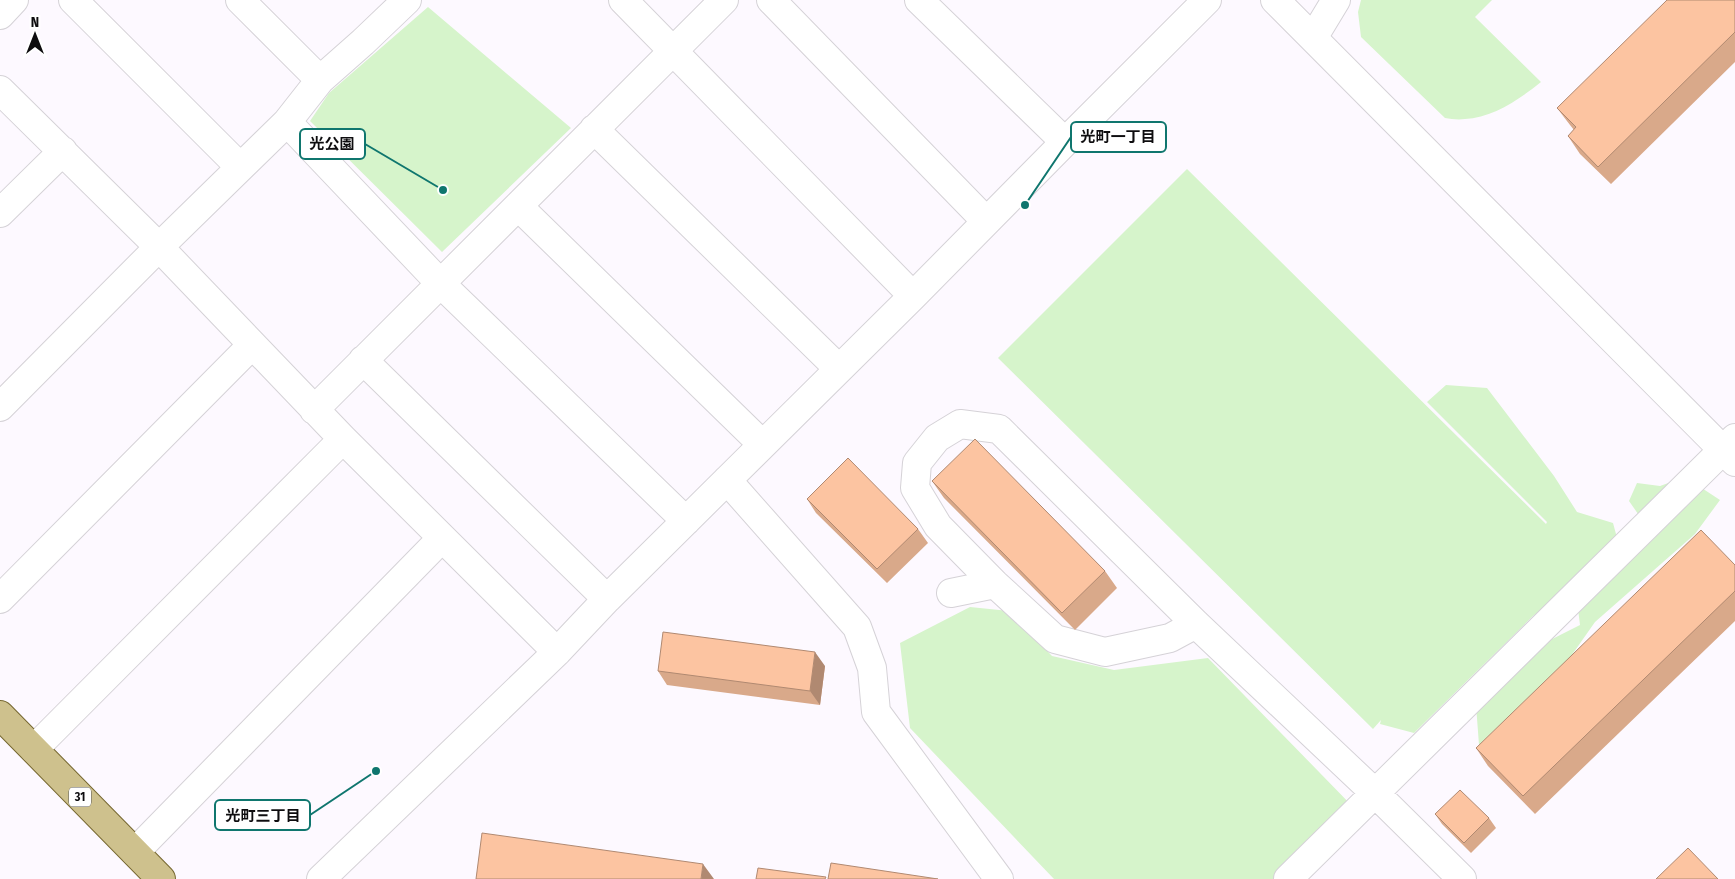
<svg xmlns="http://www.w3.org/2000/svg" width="1735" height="879" viewBox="0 0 1735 879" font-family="'Fira Sans Condensed','Noto Sans JP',sans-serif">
	<rect width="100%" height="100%" fill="#fdf9ff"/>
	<!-- green -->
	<path fill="#d6f4cb" d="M1361,0H1492L1475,17L1541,82C1520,99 1492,118 1465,119C1458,120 1451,119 1445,118L1361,37L1358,12Z
		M428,7L571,128L442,252L310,121L329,93Z
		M1187,169L1546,524L1547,522L1427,402L1446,385L1487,388L1554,476L1577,512L1613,523L1619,545L1592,560L1566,590L1533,616L1414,733L1380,724L1381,720L1373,729L998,358Z
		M1685,477L1720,500L1695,534L1595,622L1569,659L1479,745L1476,705L1493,669L1580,625L1576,593L1643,521L1629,501L1637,483L1660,486Z
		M970,607L1009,611L1052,656L1114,670L1208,658L1357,811L1286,879H1054L910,728L900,643Z"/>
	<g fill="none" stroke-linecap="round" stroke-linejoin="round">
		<!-- minor casing -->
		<g stroke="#d5d2d7" stroke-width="30">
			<path id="minor" d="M73,0L240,167
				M240,0L320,80
				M623,0L913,296
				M771,0L986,221
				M919,0L1065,142
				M1275,0L1735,462
				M0,15L14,0
				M1313,38L1336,0
				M0,90L159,247L343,439L557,652
				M287,122L440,283L686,521
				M594,129L839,369
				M518,206L762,444
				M0,213L63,151
				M363,360L607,599
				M0,407L159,247L287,122L320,80L363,42L407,0
				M314,410L724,0
				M727,480L857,627L872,668L876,712L999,879
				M951,593L995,584
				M0,599L252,345
				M1196,624L1170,638L1105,652L1055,639L995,584L938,526L915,488L917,463L937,438L960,424L999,429L1196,624L1375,793L1462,879
				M34,749L343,439
				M135,852L442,538
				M321,879L557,652L607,599L913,296L1065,142L1207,0
				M1288,879L1735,438"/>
		</g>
		<!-- major casing -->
		<g stroke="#756730" stroke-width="30">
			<path id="major" d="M0,715L161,879"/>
		</g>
		<!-- minor -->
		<use href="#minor" stroke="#fff" stroke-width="28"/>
		<!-- major -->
		<use href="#major" stroke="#cec18d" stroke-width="28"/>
	</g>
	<!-- wall -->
	<path fill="#d9a98a" d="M1735,0V62L1611,184L1580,154L1568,136L1574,130L1570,125L1557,108Z
		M932,481L1105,571L1117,588L1075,630L944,498Z
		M807,499L918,529L928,543L887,583L816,513Z
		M1735,565V621L1535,814L1488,766L1476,748Z
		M825,666L820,705L667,685L658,671Z
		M1435,814L1489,818L1496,828L1471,853L1442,824Z"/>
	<!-- shaded-wall -->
	<path fill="#b08971" d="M815,652L825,666L820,705L810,691Z
		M703,864L714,879H701Z"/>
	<!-- building -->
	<path fill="#fcc4a1" stroke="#b08971" d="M1667,0H1735V32L1598,167L1568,136L1576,127L1557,108Z
		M975,439L1105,571L1062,613L932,481Z
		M848,458L918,529L877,569L807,499Z
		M1701,530L1735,565V591L1523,796L1476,748Z
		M663,632L815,652L810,691L658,671Z
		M1460,790L1489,818L1464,843L1435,814Z
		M482,833L703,864L701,879H476Z
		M1688,848L1718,879H1656Z
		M831,863L938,879H828Z
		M758,868L826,877L825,879H756Z"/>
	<g text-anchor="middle" stroke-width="4" stroke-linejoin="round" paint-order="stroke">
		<!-- shield labels -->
		<rect fill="#fff" stroke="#565657" stroke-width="1" x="69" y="787.5" width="22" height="19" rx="4"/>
		<g font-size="12" font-weight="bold" fill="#0e0d0f">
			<text x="80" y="801">31</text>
		</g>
	</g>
	<!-- callouts -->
	<path fill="none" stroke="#0f766e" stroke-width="2" d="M1025 205L1071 137M443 190L365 144M376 771L310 815"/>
	<g fill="#0f766e" stroke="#fff" stroke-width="2">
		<circle cx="1025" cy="205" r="5"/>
		<circle cx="443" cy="190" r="5"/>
		<circle cx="376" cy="771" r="5"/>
	</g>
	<g fill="#fff" stroke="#0f766e" stroke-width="2">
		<rect x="1071" y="122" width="95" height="30" rx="5"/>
		<rect x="300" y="129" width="65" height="30" rx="5"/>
		<rect x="215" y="800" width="95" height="30" rx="5"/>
	</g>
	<g font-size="15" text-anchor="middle" font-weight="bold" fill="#0e0d0f">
		<text x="1118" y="142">光町一丁目</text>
		<text x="332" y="149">光公園</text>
		<text x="263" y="821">光町三丁目</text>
	</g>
	<!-- north arrow -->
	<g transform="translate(35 35)" stroke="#ffffff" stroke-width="4" paint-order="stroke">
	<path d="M0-4L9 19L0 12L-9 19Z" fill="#0e0d0f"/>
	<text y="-8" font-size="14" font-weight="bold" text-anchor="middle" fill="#0e0d0f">N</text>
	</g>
</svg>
